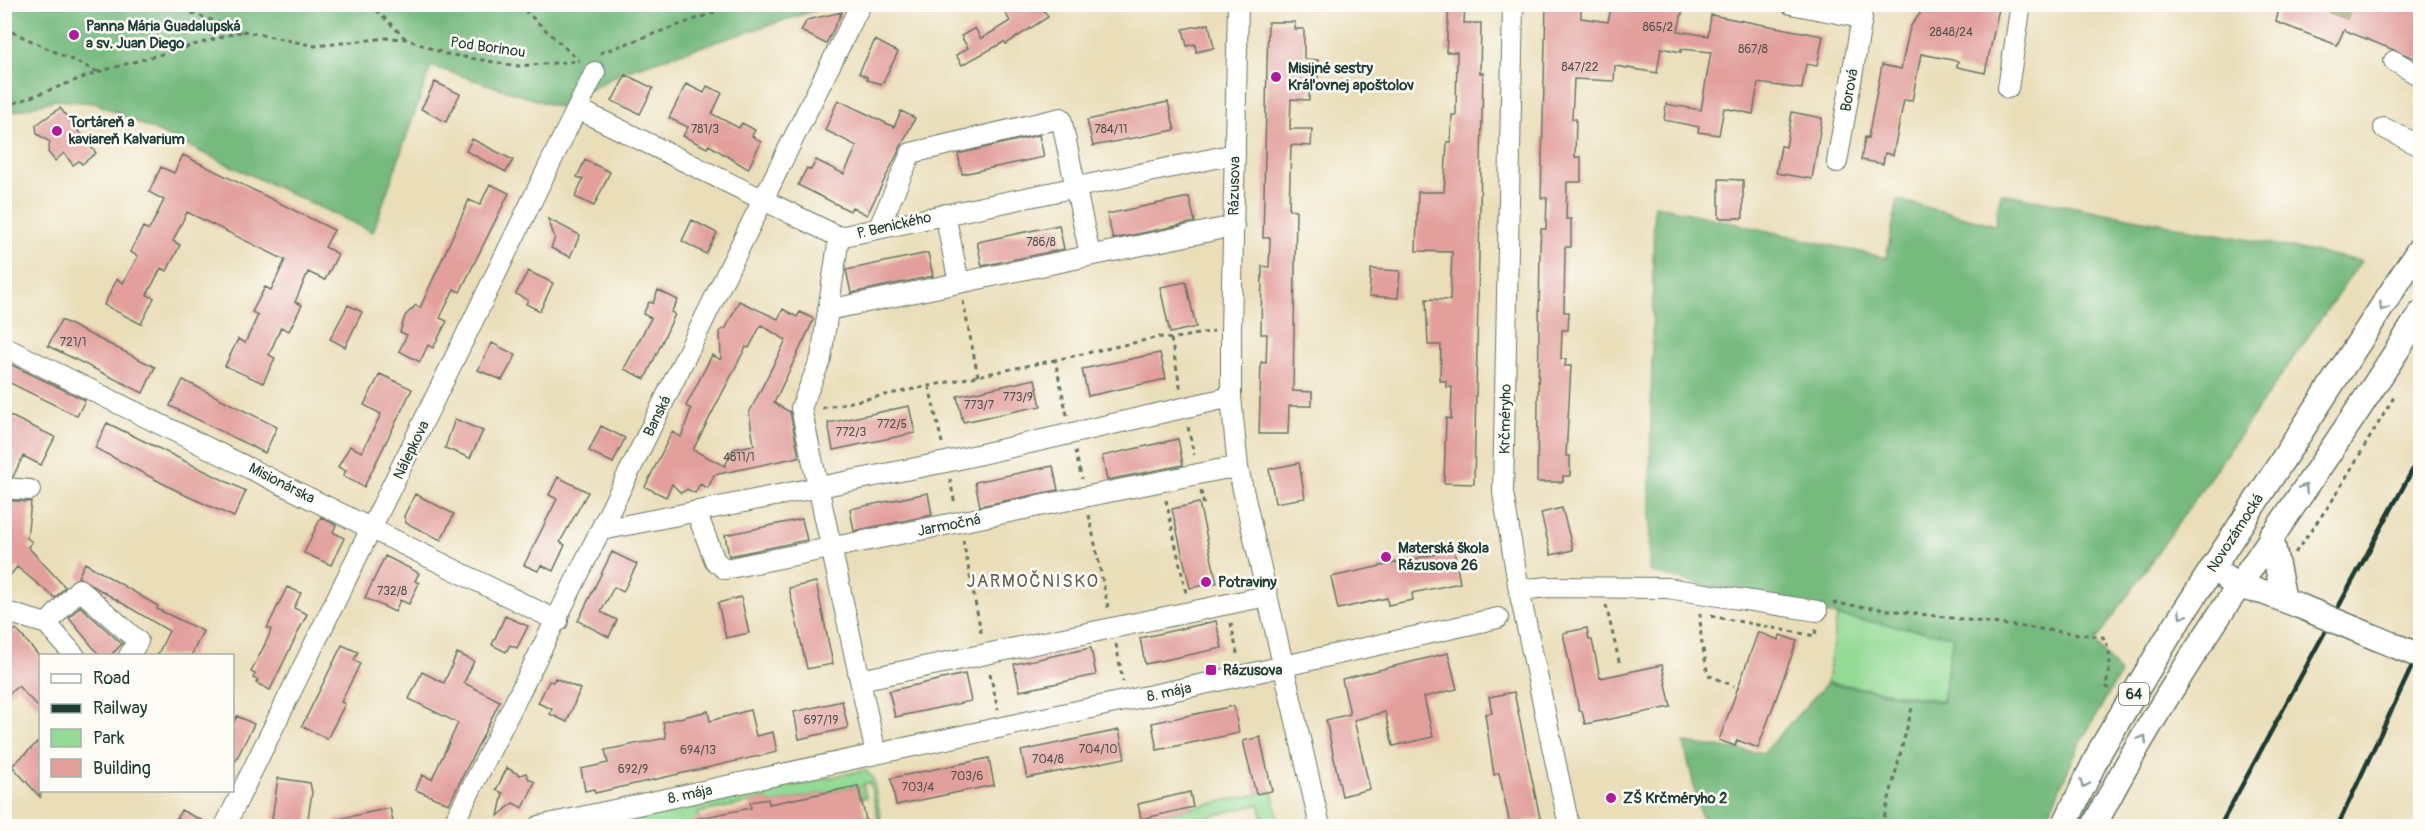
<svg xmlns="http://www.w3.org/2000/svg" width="2425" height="831" viewBox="0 0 2425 831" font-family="Pangolin,sans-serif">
	<rect width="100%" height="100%" fill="#fdfcf7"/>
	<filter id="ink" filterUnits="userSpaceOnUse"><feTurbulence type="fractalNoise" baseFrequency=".0167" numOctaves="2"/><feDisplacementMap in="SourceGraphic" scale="12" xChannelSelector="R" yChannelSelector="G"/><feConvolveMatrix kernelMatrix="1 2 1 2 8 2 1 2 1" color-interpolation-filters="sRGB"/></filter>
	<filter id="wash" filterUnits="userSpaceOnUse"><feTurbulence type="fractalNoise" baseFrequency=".008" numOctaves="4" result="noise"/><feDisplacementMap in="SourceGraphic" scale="24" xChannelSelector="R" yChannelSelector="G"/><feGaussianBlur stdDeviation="1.35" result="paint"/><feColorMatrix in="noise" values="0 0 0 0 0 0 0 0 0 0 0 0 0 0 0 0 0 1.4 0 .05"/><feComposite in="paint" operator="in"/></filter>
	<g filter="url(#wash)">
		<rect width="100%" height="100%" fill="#eadeb9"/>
		<!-- green -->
		<path fill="#93da94" stroke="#598c64" stroke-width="1.5" d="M1837,616L1953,636L1942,701L1827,682Z
			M865,770L873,778L882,826H880L870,783L863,784L866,797L861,798L858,786L769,804L767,799L698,813L700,823L685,826H598Z
			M1272,791L1280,826H1265L1259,804L1172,826H1104Z"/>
		<!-- forest -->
		<path fill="#76ba7e" stroke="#4a7c59" stroke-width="1.5" d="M5,5H832L624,71L558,107L431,66L373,232L96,103L55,100L5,114Z
			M2001,193L2361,261L2095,642L2120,674L2081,741L2043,826H1727L1701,817L1684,743L1763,753L1827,683L1942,702L1953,636L1837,616L1649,572L1654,205L1886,258L1898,200L1995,225Z"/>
		<g id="blocks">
			<!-- building -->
			<path fill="#e29f9c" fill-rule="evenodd" d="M1000,4H1040L1048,17L1006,44L1004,42L962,65L956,55L968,48L961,36L975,28L981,39L1010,21Z
				M1449,4H1465L1464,23H1481L1480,73H1483L1474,484L1444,483L1446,418L1451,419L1452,387H1446V381H1440L1441,345H1428L1426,299L1450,300L1452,252L1416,251L1418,192H1444L1447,142H1451L1452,115H1456L1457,52H1446Z
				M1546,4H1581V18L1608,22L1612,4H1657L1683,9L1678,31L1708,36L1711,15L1823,36L1817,66L1806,64L1802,89L1758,83L1753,114L1724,108L1719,135L1698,132L1699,127L1664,120L1666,104L1701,110L1711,52L1681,49V52L1661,48L1657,73L1615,66L1614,81L1574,79L1572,119H1576L1575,157H1581V182H1567L1566,219H1571V247H1565L1564,312H1569L1568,330H1562L1561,359H1566L1565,366H1571L1566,456H1570V476H1563V482H1537L1540,247L1541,229H1546L1547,198H1541Z
				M1927,4H2000L1985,73L1957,67L1958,61L1921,54L1912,101L1904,100L1893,155L1885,153L1883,164L1861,160L1865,137L1868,138L1882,65L1901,69L1910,27Z
				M2280,4H2421V61L2344,30L2337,45L2276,22Z
				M842,12L826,44L801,31L807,20Z
				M1268,22H1295V29H1304V59L1318,60V78L1310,77L1309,100L1291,99L1290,129H1312L1311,146L1291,145L1289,210H1296L1293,391L1312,392V406H1289L1288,434H1259L1261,362L1266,363L1267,334H1261L1262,266L1269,267L1270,238H1263Z
				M1209,24L1214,48L1196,52L1195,44L1187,46L1183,29Z
				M875,40L898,52L882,84L867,80V77L859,73Z
				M626,75L653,88L640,114L612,101Z
				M435,82L460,94L446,122L421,109Z
				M686,84L704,93L707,86L722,93L712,114L739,128L742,123L755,130L752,136L761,142L748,169L709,145L707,148L683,136L688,127L669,118Z
				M838,100L894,127L901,111L915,118L867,215L852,207L850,211L798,185L807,168L811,170L816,160L844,174L857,146L825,130Z
				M1168,102L1175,130L1093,146L1087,120Z
				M60,108L96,153L82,164L79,161L73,165L64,153L55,161L48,152L50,142L37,134L36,125Z
				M1792,112L1822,118L1812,179L1776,173L1781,146L1786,147Z
				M1039,135L1044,157L962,174L958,154Z
				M472,139L513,160L506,172L466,151Z
				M183,155L334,230L325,247L338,254L325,280L308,272L295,302L302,305L289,331L281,327L269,355L275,358L263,383L225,366L238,339L245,343L258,315L252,312L265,287L271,290L285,260L187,212L173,241L180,245L167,271L161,268L147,295L154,298L141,324L104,305L117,279L123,283L138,256L130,252L143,227L149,230L164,200L149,192L161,167L174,173Z
				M585,160L610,172L594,206L575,197L583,179L577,177Z
				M1719,179L1743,180V218H1719Z
				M490,184L509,193L460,292L454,289L440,318L447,321L433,348L428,345L420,362L399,351L407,335L400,332L405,316L416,305L420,308L469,200L480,205Z
				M1189,197L1195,222L1113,239L1107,214Z
				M548,219L580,235L570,257L551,248L555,238Z
				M692,220L717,233L706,254L682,241Z
				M1059,225L1064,249L982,266L977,242Z
				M928,253L933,276L851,293L846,270Z
				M1371,269L1400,271L1398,298L1369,296Z
				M528,271L553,283L540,311L526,304L528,300L516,294Z
				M1186,282L1196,327L1170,333L1160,287Z
				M658,290L678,300L671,312L675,314L645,379L624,369L651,318L643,314L649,302L653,303Z
				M739,301L778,319L783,309L797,317L800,312L814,319L774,403L790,412L799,457L714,475L708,488L700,484L695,493L687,489L681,493L672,484L666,497L645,487L672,432L681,437L691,409L686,406L712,355L721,360L720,331L726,328ZM761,325L786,340L749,413L754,445L733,449L725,466L693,450L746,347L749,348Z
				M348,305L362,312L345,347L330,339Z
				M61,320L155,367L143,393L48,346Z
				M492,343L516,355L502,380L478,370Z
				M1160,353L1166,379L1088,396L1082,369Z
				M12,365L85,400L77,416L4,380Z
				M380,374L412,389L364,487L343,476L346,471L338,467L350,446L362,452L381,414L364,405Z
				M1035,379L1041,406L963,422L957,396Z
				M183,380L277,427L265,453L170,406Z
				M909,406L915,433L833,450L828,423Z
				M4,413L55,437L41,465L23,456L13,477L4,476Z
				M455,419L483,431L470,458L445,448Z
				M107,423L246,491L234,517L187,496L95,448Z
				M601,426L625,438L613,463L589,451Z
				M1178,439L1183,465L1107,480L1102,456Z
				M1299,463L1305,498L1275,503L1269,469Z
				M1053,466L1058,490L980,506L975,482Z
				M558,477L588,492L560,542L565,545L553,571L541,565L538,571L524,565L557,499L549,495Z
				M928,493L932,515L854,531L850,509Z
				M415,494L454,514L441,540L406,523L404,516Z
				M4,500L31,502L27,538L32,542L28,547L65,587L55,598L17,567L4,583Z
				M1199,503L1217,583L1190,588L1172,509Z
				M1562,508L1573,550L1551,555L1541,513Z
				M321,517L336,525L333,532L344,538L331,565L304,553Z
				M802,519L807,540L729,556L725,535Z
				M1454,550L1460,583L1412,593L1413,600L1388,605L1387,598L1338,609L1331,577Z
				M612,552L637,564L623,592L614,587L601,612L617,620L609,637L578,621Z
				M385,556L419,573L415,581L419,583L409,604L400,600L395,612L365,598Z
				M85,563L158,606L157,609L203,631L191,656H157L169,631L78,577Z
				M816,582L833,664L807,669L789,588Z
				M287,587L301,593L294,608L307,614L270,690L256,683L258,680L253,678L255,674L251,672L269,636L271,629L267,628Z
				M741,597L749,633L726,638L718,603Z
				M80,606L122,644L110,656H100L69,618Z
				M505,616L528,626L517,648L510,645L506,652L492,645Z
				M1216,621L1222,648L1145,664L1140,638Z
				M1587,628L1589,640H1592L1600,678L1662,665L1671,707L1585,724L1582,711H1579L1563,633Z
				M16,629L40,657V709L18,686L4,698V639Z
				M1758,632L1779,640L1780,635L1797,641L1758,748L1737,740L1735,746L1719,740Z
				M342,645L358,652L354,660L360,664L341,702L345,704L327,739L302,726Z
				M1091,648L1096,675L1020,691L1014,664Z
				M457,653L474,661L464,683L500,701L449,804L416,790L422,775L432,779L458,723L409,699L422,672L444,683Z
				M1448,653L1457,689L1424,697L1433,737L1393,746L1385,712L1354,720L1370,789L1342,796L1326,720L1350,714L1342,679Z
				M965,674L971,701L895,717L889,691Z
				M555,678L580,689L567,722L550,714L552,709L538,703L549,681L553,682Z
				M1514,692L1540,818L1510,825L1499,773L1494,775L1485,714L1492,713L1489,697Z
				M842,701L848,728L799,739L794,712Z
				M1234,706L1239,733L1157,750L1152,723Z
				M750,710L756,736L773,732L777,752L617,788L595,793L594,789L585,791L581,769L608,763L605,750L666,738L663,722L708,711L710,721Z
				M237,716L254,724L232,768V726Z
				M1119,730L1125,758L1027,778L1021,751Z
				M1260,737L1272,791L1256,794L1243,741Z
				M40,740V797L12,766Z
				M989,758L994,785L896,805L891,778Z
				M507,768L520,775L526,773L529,779L535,782L523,808L513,803L498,816L503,793L496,790Z
				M278,778L310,783L312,792L307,825L272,819Z
				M858,786L866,820L834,826H694V819L751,808L750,802L768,799L769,804Z
				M1190,792L1193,807L1141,819L1138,804Z
				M390,808L394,826H335L334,820Z
				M181,810L213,826H173Z"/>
		</g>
	</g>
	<g filter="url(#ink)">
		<use href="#blocks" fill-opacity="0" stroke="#667563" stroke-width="1.5"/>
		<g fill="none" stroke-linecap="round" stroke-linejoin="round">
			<!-- minor-tunnel -->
			<path stroke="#c1be9e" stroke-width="20" stroke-dasharray="20 10" stroke-linecap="butt" d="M2338,17L2343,4"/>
			<!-- minor casing -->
			<g stroke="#667563" stroke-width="22">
				<path id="minor" d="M1238,4L1231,331V397L1238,468L1320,826
					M1513,4L1503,493L1519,590L1569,826
					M1791,4L1862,18L1837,162
					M2394,61L2420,76
					M2008,88L2021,4
					M578,109L839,237L1235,154
					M2384,128L2420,146
					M945,214L959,283
					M879,227L911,153L1061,118L1090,255
					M839,237L821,358L801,408L876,754
					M828,310L1234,226
					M4,347L558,621
					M4,488L30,490
					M696,511L715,561L725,569L1223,469L1238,468
					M602,530L946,462L1231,397
					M1519,590L1548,587L1667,588L1817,611
					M4,619L10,613L47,624L75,656
					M47,624L79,589L138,641L129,656
					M860,680L1267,596
					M225,826L595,72
					M452,826C592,554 722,277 861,4
					M539,826L1213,682L1498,618"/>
			</g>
			<!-- major casing -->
			<g stroke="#667563" stroke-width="27">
				<path id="major" d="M2271,536L2284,600
					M2226,578L2238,587L2263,592L2297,605
					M2064,826L2101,749L2171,632L2420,248
					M2094,826C2186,645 2314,486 2420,314"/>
			</g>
			<!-- path -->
			<path stroke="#667563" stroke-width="3" stroke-dasharray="4.5 4.5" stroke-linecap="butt" d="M166,4L243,31L315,46L386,38L406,39L446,54L518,66L580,61
				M370,4L405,38
				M518,4L578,60
				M4,28L98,72L4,107
				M600,53L738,4
				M98,72L243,31
				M963,301L978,376
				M1171,339L1181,391
				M929,386L942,443
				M822,408L1055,360
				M1067,415L1055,360L1160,337L1171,339L1214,331
				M1188,427L1194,455
				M1075,451L1082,479
				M950,479L955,505
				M1201,491L1204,506
				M1166,500L1186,593
				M1089,515L1109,612
				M963,540L982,637
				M2295,553L2332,501L2394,397
				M1833,603L2103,637C2112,651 2112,670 2105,686L2112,690
				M1606,605L1620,665
				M1700,613L1701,638L1708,675L1734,686
				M1711,616L1815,636L1816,629
				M1231,623L1238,658
				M1116,644L1123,682
				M990,673L998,710
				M1882,826L1912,708"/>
			<!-- minor -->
			<use href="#minor" stroke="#fff" stroke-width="20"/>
			<!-- major -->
			<use href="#major" stroke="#fff" stroke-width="24"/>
			<!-- rail -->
			<path stroke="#1f3d34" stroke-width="4.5" d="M2340,821L2420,649
				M2220,826L2420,456"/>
			<!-- major-bridge casing -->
			<g stroke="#667563" stroke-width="27" stroke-linecap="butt">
				<path id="major-bridge" d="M2297,605L2420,656"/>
			</g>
			<!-- major-bridge -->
			<use href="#major-bridge" stroke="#fff" stroke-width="24"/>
		</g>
		<!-- one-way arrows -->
		<defs><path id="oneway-chevron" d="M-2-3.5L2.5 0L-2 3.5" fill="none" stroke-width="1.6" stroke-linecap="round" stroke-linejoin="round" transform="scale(1.5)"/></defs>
		<g stroke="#8f9e9a">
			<use href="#oneway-chevron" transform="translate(2383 307) rotate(123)"/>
			<use href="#oneway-chevron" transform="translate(2304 488) rotate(-56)"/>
			<use href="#oneway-chevron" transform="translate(2182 615) rotate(122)"/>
			<use href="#oneway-chevron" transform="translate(2143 739) rotate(-59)"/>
			<use href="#oneway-chevron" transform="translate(2084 784) rotate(115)"/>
		</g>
	</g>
	<!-- markers -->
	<g fill="#b5179e" stroke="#fdfcf7" stroke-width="2">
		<circle cx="74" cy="35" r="6"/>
		<circle cx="1276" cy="77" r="6"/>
		<circle cx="57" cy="131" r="6"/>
		<circle cx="1386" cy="557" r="6"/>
		<circle cx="1206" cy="582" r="6"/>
		<rect x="1205" y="664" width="12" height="12" rx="3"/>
		<circle cx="1611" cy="798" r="6"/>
	</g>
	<g text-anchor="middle" stroke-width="5" stroke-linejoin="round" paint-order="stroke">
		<!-- number labels -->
		<g font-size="12" fill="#50564e">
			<text x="1658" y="31">865/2</text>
			<text x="1951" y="36">2848/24</text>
			<text x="1753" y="53">867/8</text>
			<text x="1580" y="71">847/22</text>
			<text x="705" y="133">781/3</text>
			<text x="1111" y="133">784/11</text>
			<text x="1041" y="246">786/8</text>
			<text x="73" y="346">721/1</text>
			<text x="1018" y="401">773/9</text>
			<text x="979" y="409">773/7</text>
			<text x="892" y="428">772/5</text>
			<text x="851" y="436">772/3</text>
			<text x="739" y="461">4811/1</text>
			<text x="392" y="595">732/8</text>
			<text x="821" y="724">697/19</text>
			<text x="1098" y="753">704/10</text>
			<text x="698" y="754">694/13</text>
			<text x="1048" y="763">704/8</text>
			<text x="633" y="773">692/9</text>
			<text x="967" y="780">703/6</text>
			<text x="918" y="791">703/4</text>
		</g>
		<!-- shield labels -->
		<rect fill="#fdfcf7" stroke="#62766e" stroke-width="1.5" x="2119" y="683" width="30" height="22" rx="4.5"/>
		<g font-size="14" font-weight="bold" fill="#1f3d34">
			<text x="2134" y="699">64</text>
		</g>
		<!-- poi labels -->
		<g font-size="15" font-weight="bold" fill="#1f3d34" stroke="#fdfcf7" text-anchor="start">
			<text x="86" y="31">Panna Mária Guadalupská<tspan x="86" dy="17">a sv. Juan Diego</tspan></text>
			<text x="1288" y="73">Misijné sestry<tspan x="1288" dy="17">Kráľovnej apoštolov</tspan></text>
			<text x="69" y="127">Tortáreň a<tspan x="69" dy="17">kaviareň Kalvarium</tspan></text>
			<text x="1398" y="553">Materská škola<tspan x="1398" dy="17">Rázusova 26</tspan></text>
			<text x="1218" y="587">Potraviny</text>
			<text x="1223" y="675">Rázusova</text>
			<text x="1623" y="803">ZŠ Krčméryho 2</text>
		</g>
		<!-- street labels -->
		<g font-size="15" fill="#1f3d34" stroke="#fdfcf7">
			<text transform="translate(488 47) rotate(8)" y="5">Pod Borinou</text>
			<text transform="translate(1849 90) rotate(-80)" y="5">Borová</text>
			<text transform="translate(1234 186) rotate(-89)" y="5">Rázusova</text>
			<text transform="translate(894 225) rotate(-13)" y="5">P. Benického</text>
			<text transform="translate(657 416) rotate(-64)" y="5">Banská</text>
			<text transform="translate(1505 419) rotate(-89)" y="5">Krčméryho</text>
			<text transform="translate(411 450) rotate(-64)" y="5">Nálepkova</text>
			<text transform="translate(282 483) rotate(27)" y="5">Misionárska</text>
			<text transform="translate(949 525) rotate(-11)" y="5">Jarmočná</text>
			<text transform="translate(2235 533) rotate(-57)" y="5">Novozámocká</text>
			<text transform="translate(1169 692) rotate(-12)" y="5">8. mája</text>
			<text transform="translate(690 794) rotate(-12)" y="5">8. mája</text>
		</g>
		<!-- quarter labels -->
		<g font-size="18" letter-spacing="1.5" fill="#635f58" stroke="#fdfcf7">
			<text x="1033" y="587">JARMOČNISKO</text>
		</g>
	</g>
	<!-- margin -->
	<rect width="2425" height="831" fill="none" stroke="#fdfcf7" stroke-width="24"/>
	<!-- legend -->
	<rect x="39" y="654" width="195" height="138" fill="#fdfcf7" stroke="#a4b0a9" stroke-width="1.5"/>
	<rect x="51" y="674" width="30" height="9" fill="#ffffff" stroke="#a4b0a9" stroke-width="1.5"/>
	<text x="93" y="684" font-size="18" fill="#1f3d34">Road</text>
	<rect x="51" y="704" width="30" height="9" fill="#1f3d34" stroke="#a4b0a9" stroke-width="1.5"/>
	<text x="93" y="714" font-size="18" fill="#1f3d34">Railway</text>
	<rect x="51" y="729" width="30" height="18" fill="#93da94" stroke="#a4b0a9" stroke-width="1.5"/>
	<text x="93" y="744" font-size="18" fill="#1f3d34">Park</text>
	<rect x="51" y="759" width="30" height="18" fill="#e29f9c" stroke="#a4b0a9" stroke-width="1.5"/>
	<text x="93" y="774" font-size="18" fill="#1f3d34">Building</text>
</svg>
